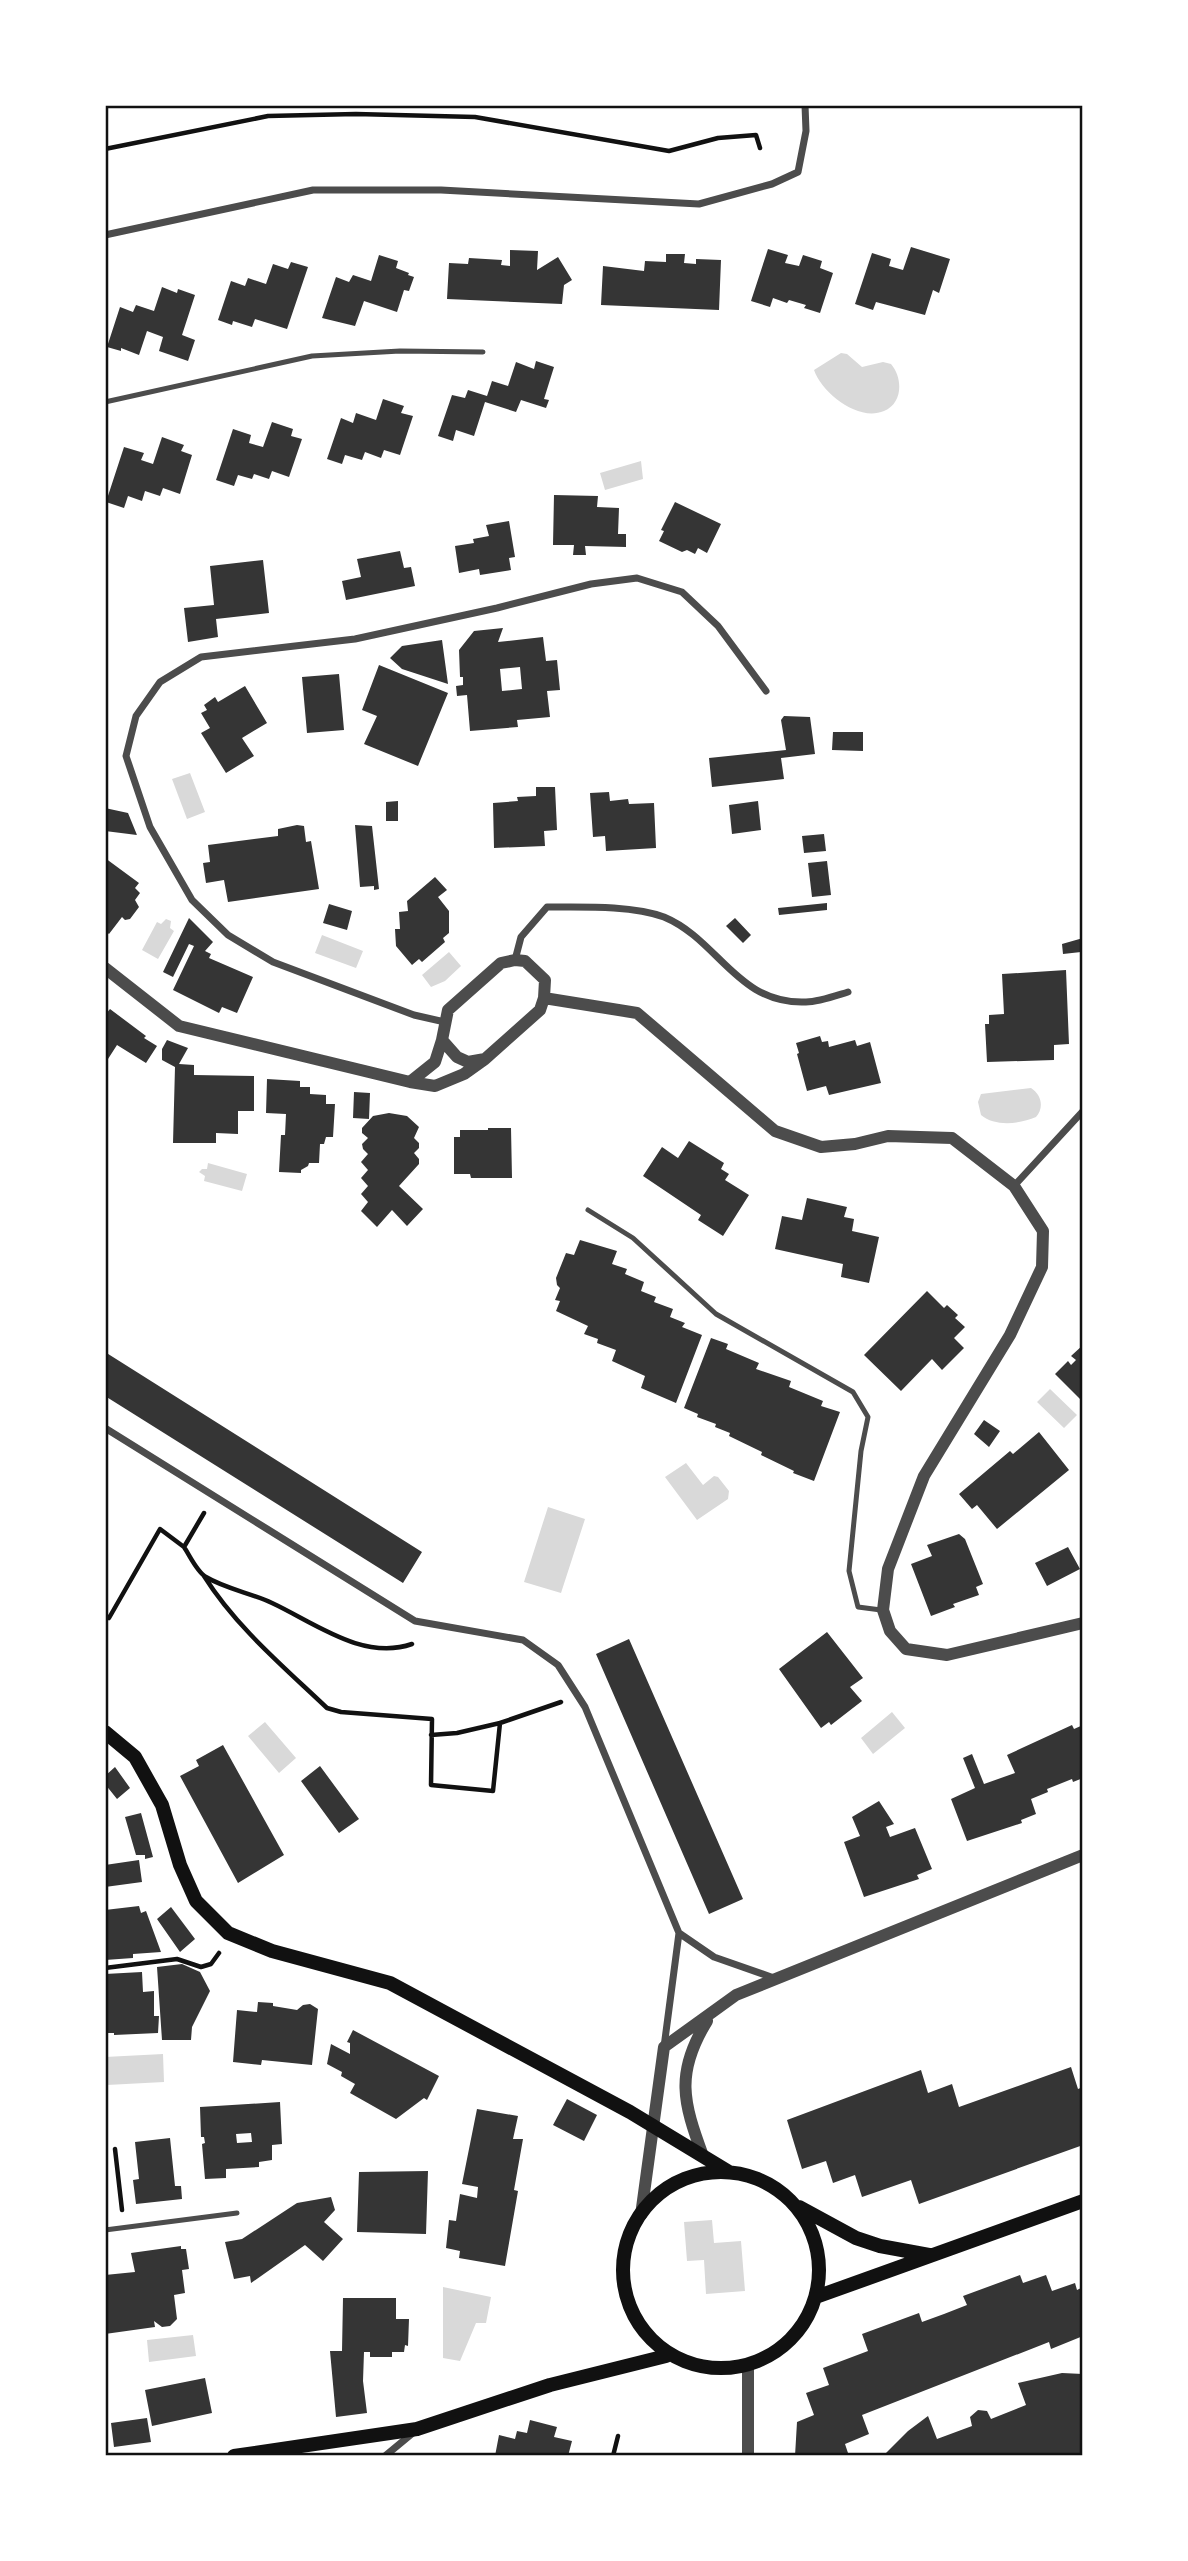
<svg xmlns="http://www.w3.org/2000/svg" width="1188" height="2561" viewBox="0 0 1188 2561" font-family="Rubik,sans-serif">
	<rect width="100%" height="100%" fill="#fff"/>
	<!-- water -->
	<path fill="#d9d9d9" d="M841,353L847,354L862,367L883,362L891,364C903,378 903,403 884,411C858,422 822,393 814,370Z
		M641,461L643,479L605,490L600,473Z
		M190,773L205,812L187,819L172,779Z
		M166,919L171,921L170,928L174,931L158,959L142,950L157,922L161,924Z
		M322,935L363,951L356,968L315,953Z
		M449,952L461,966L445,981L431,987L422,975Z
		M1031,1088C1042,1095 1044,1108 1036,1117C1020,1124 995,1127 981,1115L978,1102L981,1094Z
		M208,1163L247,1174L242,1191L204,1181L205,1176L199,1172L202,1169H207Z
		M1050,1389L1077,1415L1064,1428L1037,1402Z
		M686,1463L703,1485L714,1476L718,1477L729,1491L728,1499L697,1520L665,1477Z
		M548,1507L585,1519L561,1593L524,1582Z
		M892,1712L905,1728L873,1754L861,1738Z
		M265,1722L296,1758L279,1773L248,1736Z
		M163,2054L164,2082L107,2085L105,2057Z
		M712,2220L714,2243L741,2241L745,2291L706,2294L704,2260L687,2261L684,2222Z
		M443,2287L491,2297L486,2323H476L460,2361L443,2358Z
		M193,2335L196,2356L149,2362L147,2340Z"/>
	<!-- building -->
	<path fill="#353535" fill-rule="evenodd" d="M911,247L950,259L939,293L933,290L925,315L876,302L873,310L855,304L872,253L891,259L889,266L903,270Z
		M768,249L788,255L785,263L799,266L803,255L822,261L820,268L833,273L820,313L804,308L806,305L789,300L787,303L773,298L770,307L751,301Z
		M510,250L538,251L537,270L558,257L572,280L564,285L562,304L447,299L449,263L468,264L469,258L502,260L501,265L510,266Z
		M666,254H685L684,263L696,264V259L721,260L719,310L601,305L603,266L644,271L645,261L666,262Z
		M379,255L398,261L396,268L409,273L408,275L414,277L409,291L404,290L397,312L364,301L355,326L322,318L336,277L349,282L353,275L371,281Z
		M291,262L308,267L287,329L255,319L252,327L233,321L232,325L218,320L231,281L245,286L248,278L266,284L273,264L288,269Z
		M162,287L177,293L178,289L195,295L182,335L195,340L188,361L159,351L163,337L147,331L139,355L121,348V351L107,347L120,307L133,312L136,305L154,311Z
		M536,361L554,367L544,399L549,400L546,408L521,400L516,412L485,402L474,436L456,430L453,441L438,436L452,395L465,398L468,390L487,396L492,381L508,386L516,362L534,369Z
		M383,399L404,406L401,413L413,416L400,455L384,450L381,458L365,452L362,460L345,455L342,464L327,459L341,418L353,423L356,413L376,420Z
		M272,422L293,429L291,436L302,439L289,477L272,471L269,479L254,474L252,479L238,475L234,486L216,480L233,429L251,435L249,443L263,447Z
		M162,437L184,445L181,451L192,455L180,494L163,488L160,496L145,491L142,501L128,496L124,508L106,502L124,447L144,453L141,460L153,464Z
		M554,495L598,496L597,507L619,508L618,534H626V547L585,546L586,555H573L574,545H553Z
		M675,502L721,524L707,553L698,548L695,554L687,550L682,552L659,541L664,531L661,530Z
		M509,521L515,557L509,558L511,570L480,575L479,569L459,573L455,546L474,543L473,539L489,536L486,525Z
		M400,551L404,568L411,567L415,586L346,600L342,581L361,577L357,559Z
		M263,560L269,613L216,619L218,637L188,642L184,608L214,605L210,566Z
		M503,628L498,642L543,637L546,661L557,660L560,690L547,691L550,717L517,720L518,727L470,731L467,695L457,696L456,686L463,685V677H460L459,650L474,631ZM520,667L522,689L502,691L500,669Z
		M442,640L448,684L402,669L390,658L402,646Z
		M379,665L448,693L418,766L364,744L377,716L362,710Z
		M339,674L344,730L307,733L302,677Z
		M245,686L267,723L242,738L254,756L226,773L201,733L210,728L201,713L207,710L204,705L215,697L218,702Z
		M784,716L810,717L815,754L781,758L784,779L712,787L709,758L786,750L781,720Z
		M833,732H863V751L832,750Z
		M536,787H555L557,830L544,831L545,846L494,848L493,803L518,801L517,797L536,796Z
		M609,792L610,801L628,799L629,804L654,803L656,848L606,851L605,836L593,837L590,793Z
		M398,801V821H386V802Z
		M758,801L761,830L732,834L729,805Z
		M105,808L128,813L137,835L105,831Z
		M297,825L304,826L306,842L311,841L319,889L228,902L224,880L206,883L203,863L210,862L208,845L278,836V829Z
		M355,825L372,826L379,889L374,890V886L360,887Z
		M824,834L826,851L804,853L802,836Z
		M105,858L139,883L135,888L140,893L135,900L139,907L130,919L125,920L122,917L109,934L105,931Z
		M827,861L831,895L812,897L808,863Z
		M435,877L447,890L438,897L449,911V933L443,938L445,942L422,962L419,959L412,965L396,946L395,929H400L399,912L408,911L407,901Z
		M827,903V910L779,915L778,908Z
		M329,904L352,911L347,930L323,923Z
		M189,918L213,942L205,951L211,954L209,958L253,977L237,1013L222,1007L219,1013L173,990L194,946L189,944L173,977L163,972Z
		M735,918L751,935L743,943L726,926Z
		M1083,938V957H1081V952L1063,954L1062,944Z
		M1066,970L1069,1044L1054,1045V1060L987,1062L985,1024H989V1015L1004,1014L1002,974Z
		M110,1009L146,1036L144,1038L157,1046L146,1063L117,1045L108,1059L105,1057V1015Z
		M820,1036L822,1042L828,1041L829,1047L855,1040L857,1046L870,1042L881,1083L829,1095L826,1086L807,1091L797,1054L799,1053L796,1043Z
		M167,1040L188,1048L179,1064L194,1065V1075L254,1076V1111H238V1134L216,1133V1143H173L175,1067L162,1060V1049Z
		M267,1079L300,1081V1087H310V1094L326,1095V1104H335L333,1137H326L324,1144H320L319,1163H309L308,1166L301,1170V1173L279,1172L281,1135H285L286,1114L266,1113Z
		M354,1092L370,1093L369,1119L353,1118Z
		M389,1113L407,1116L419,1127L414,1138L419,1143V1148L414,1153L419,1159V1164L399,1186L423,1209L407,1226L392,1210L377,1227L361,1211L368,1202L361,1194L368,1186L361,1178L368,1170L361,1162L368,1154L363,1149L362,1144L368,1138L362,1133V1128L373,1116Z
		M488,1128H511L512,1178H471L470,1174H454V1137H460V1130H488Z
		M689,1141L724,1163L721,1169L729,1174L725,1180L749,1195L723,1236L698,1220L701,1215L643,1176L662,1147L678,1158Z
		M807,1198L847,1207L844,1217L854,1219L852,1231L879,1237L869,1283L841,1277L843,1264L775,1249L782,1216L802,1220Z
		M580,1240L617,1251L612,1264L627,1269L625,1274L644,1282L641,1291L656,1297L654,1302L673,1309L670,1317L685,1323L682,1327L702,1335L676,1403L641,1388L645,1376L612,1361L616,1350L597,1343L598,1339L584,1334L588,1326L556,1311L560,1301L555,1300L560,1288L557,1285L556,1278L566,1253L574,1255Z
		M927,1291L944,1308L947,1305L958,1315L955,1318L965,1327L954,1338L964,1348L942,1370L932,1359L901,1391L864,1355Z
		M711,1338L728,1344L726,1349L759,1363L756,1369L791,1381L789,1387L823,1401L821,1406L840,1412L814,1481L793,1473L794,1471L761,1455L762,1452L729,1436L730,1433L715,1427L716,1424L697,1417L698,1414L684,1408Z
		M1083,1345V1402L1055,1374L1068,1361L1071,1365L1076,1360L1071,1356Z
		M105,1352L422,1552L403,1583L105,1396Z
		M984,1420L1000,1431L989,1447L974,1434Z
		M1039,1432L1069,1470L997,1529L977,1505L972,1509L959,1494L1010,1451L1013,1454Z
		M959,1534L965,1539L983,1584L976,1587L979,1595L953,1604L955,1607L931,1616L911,1564L932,1556L927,1545Z
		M1068,1547L1080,1569L1047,1586L1035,1563Z
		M827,1632L863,1678L850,1687L862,1701L831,1725L829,1722L821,1728L779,1669Z
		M629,1639L743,1899L709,1914L596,1654Z
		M1072,1725L1074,1729L1083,1725V1778L1073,1782L1072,1779L1047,1789L1048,1792L1031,1799L1036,1814L1021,1820L1022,1823L967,1841L951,1799L975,1788L963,1758L972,1754L984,1784L1015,1773L1007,1755Z
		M223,1745L284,1855L238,1883L180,1776L199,1766L196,1760Z
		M320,1766L359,1819L339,1833L301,1781Z
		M115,1767L130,1788L117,1799L105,1784V1776Z
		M879,1801L894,1824L886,1827L890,1837L915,1828L932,1869L917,1875L919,1879L864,1897L844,1842L860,1836L852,1817Z
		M141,1813L153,1857L145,1859V1855H136L125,1817Z
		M139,1860L142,1882L105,1887V1865Z
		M139,1906L141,1913L146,1911L161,1952L133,1954V1958L105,1960V1910Z
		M171,1907L195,1939L180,1952L157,1919Z
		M182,1964L200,1972L210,1991L192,2027L191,2040H162L157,1967Z
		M142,1972L143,1992L154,1991V2016H159L158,2033L114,2035V2033H105V1974Z
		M258,2002L273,2003V2006L297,2010L303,2005L310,2004L318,2009L312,2065L262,2060L261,2065L233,2062L237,2010L257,2012Z
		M353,2030L439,2076L427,2100L424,2098L396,2119L350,2093L355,2084L341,2076L342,2072L327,2064L331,2044L350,2054V2043L347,2042Z
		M1071,2067L1078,2089L1083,2087V2145L919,2204L911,2180L862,2197L855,2175L833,2183L826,2161L802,2169L787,2120L921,2070L928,2093L952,2084L959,2107Z
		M567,2099L597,2115L584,2141L553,2125Z
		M280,2102L282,2144L272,2145V2160L259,2162V2167L226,2169V2178L205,2179L202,2144L205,2143L204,2137H201L200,2107ZM251,2133L252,2142L237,2143L236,2134Z
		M477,2109L518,2116L513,2139H523L514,2190L518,2191L505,2266L459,2258L460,2251L446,2248L449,2220L456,2221L460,2194L477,2198L478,2187L462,2184Z
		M170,2138L175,2186H181L182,2199L136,2204L133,2180L139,2179L135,2142Z
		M428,2171L426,2234L357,2232L359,2172Z
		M331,2197L335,2210L324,2222L343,2239L323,2261L305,2245L251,2283L250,2276L234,2279L225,2242L242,2239L297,2203Z
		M181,2246V2249H186L189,2269L182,2270L185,2293L174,2295L177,2319L170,2326L162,2327L154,2321L155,2327L105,2334V2275L135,2272L131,2253Z
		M1020,2275L1023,2283L1046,2275L1052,2291L1075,2283L1077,2290L1083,2287V2336L1051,2349L1049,2342L862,2415L869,2434L845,2444L849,2456H795L797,2422L814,2415L806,2393L829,2385L823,2368L868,2351L862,2334L919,2313L922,2322L944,2314L967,2305L963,2296Z
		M343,2298H396V2319H409L408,2346L405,2345L404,2352H392V2357H370V2352H364L363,2381L367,2413L336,2417L330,2351H342Z
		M1062,2373L1083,2374V2453L1042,2456H883L908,2431L928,2416L937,2439L972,2426L970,2417L978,2410L987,2411L991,2419L1026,2405L1018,2383Z
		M205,2378L212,2413L152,2426L145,2390Z
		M147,2418L151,2442L114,2447L111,2423Z
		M530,2420L557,2427L554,2437L572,2441L568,2456H495L499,2435L515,2439L517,2431L527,2433Z"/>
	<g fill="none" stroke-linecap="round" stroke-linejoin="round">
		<!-- path -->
		<path stroke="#111" stroke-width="4.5" d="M105,149L268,116L356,114L475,117L669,151L718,138L756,135L760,148
			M184,1547C190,1556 197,1572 206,1577C226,1589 251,1593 272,1603C315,1623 363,1661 412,1644
			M204,1576C236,1627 284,1667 327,1708L341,1712L432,1719L431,1785L493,1791L500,1723L561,1702
			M105,1615L109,1618L160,1529L184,1547L204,1513
			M431,1735L457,1733L500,1723
			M105,1968L177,1959L201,1967L211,1964L219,1953
			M115,2149L122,2210
			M613,2456L618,2436"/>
		<!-- service -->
		<path stroke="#4c4c4c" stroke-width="5" d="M105,402L312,356L400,351L483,352
			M588,1210L633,1238L716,1314L853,1392L868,1417L861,1451L849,1571L858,1607L881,1610
			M105,2230L237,2213"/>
		<!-- minor -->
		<path stroke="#4c4c4c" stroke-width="7" d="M105,235L313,190H441L699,204L772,184L798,172L806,131L805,105
			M515,960L521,937L547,907C581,907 632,905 664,917C719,940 737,1005 806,1002C819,1002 835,996 848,992
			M445,1022L414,1015L273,962L228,935L192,900L150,827L126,756L136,716L160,682L201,657L355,639L497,608L591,584L637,578L682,592L718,626L766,691
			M1014,1186L1083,1111
			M105,1428L415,1621L523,1640L558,1665L585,1707L679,1933L714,1957L774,1978
			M664,2047L679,1933
			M385,2456L414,2432"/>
		<!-- tertiary -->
		<path stroke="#4c4c4c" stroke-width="12" d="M515,960L525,961L545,980L544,998L540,1010L485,1059L468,1062L457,1057L442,1040L448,1010L501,963Z
			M105,968L179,1026L410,1082L435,1086L464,1074L485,1059
			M544,998L637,1013L775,1131L821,1147L855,1144L888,1136L952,1138L1014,1186L1043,1231L1042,1267L1010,1335L924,1476L888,1569L883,1610L890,1631L906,1649L947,1655L1083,1623
			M410,1082L435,1062L442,1040
			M703,2156C683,2102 675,2073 707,2021
			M641,2215L664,2047L736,1995L1083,1855
			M748,2364V2456"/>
		<!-- secondary -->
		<path stroke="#111" stroke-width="14" d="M105,1732L135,1757L162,1805L180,1865L196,1901L228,1933L272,1951L390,1983L630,2112L729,2172
			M623 2270a98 98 0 1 1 196 0a98 98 0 1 1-196 0Z
			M799,2207L856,2238L880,2246L929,2255
			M816,2297L1083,2201
			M234,2456L417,2429L550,2385L666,2356"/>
	</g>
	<!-- border -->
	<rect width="1188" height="2561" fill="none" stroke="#ffffff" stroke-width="214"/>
	<rect x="107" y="107" width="974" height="2347" fill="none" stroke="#111" stroke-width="2.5"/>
</svg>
